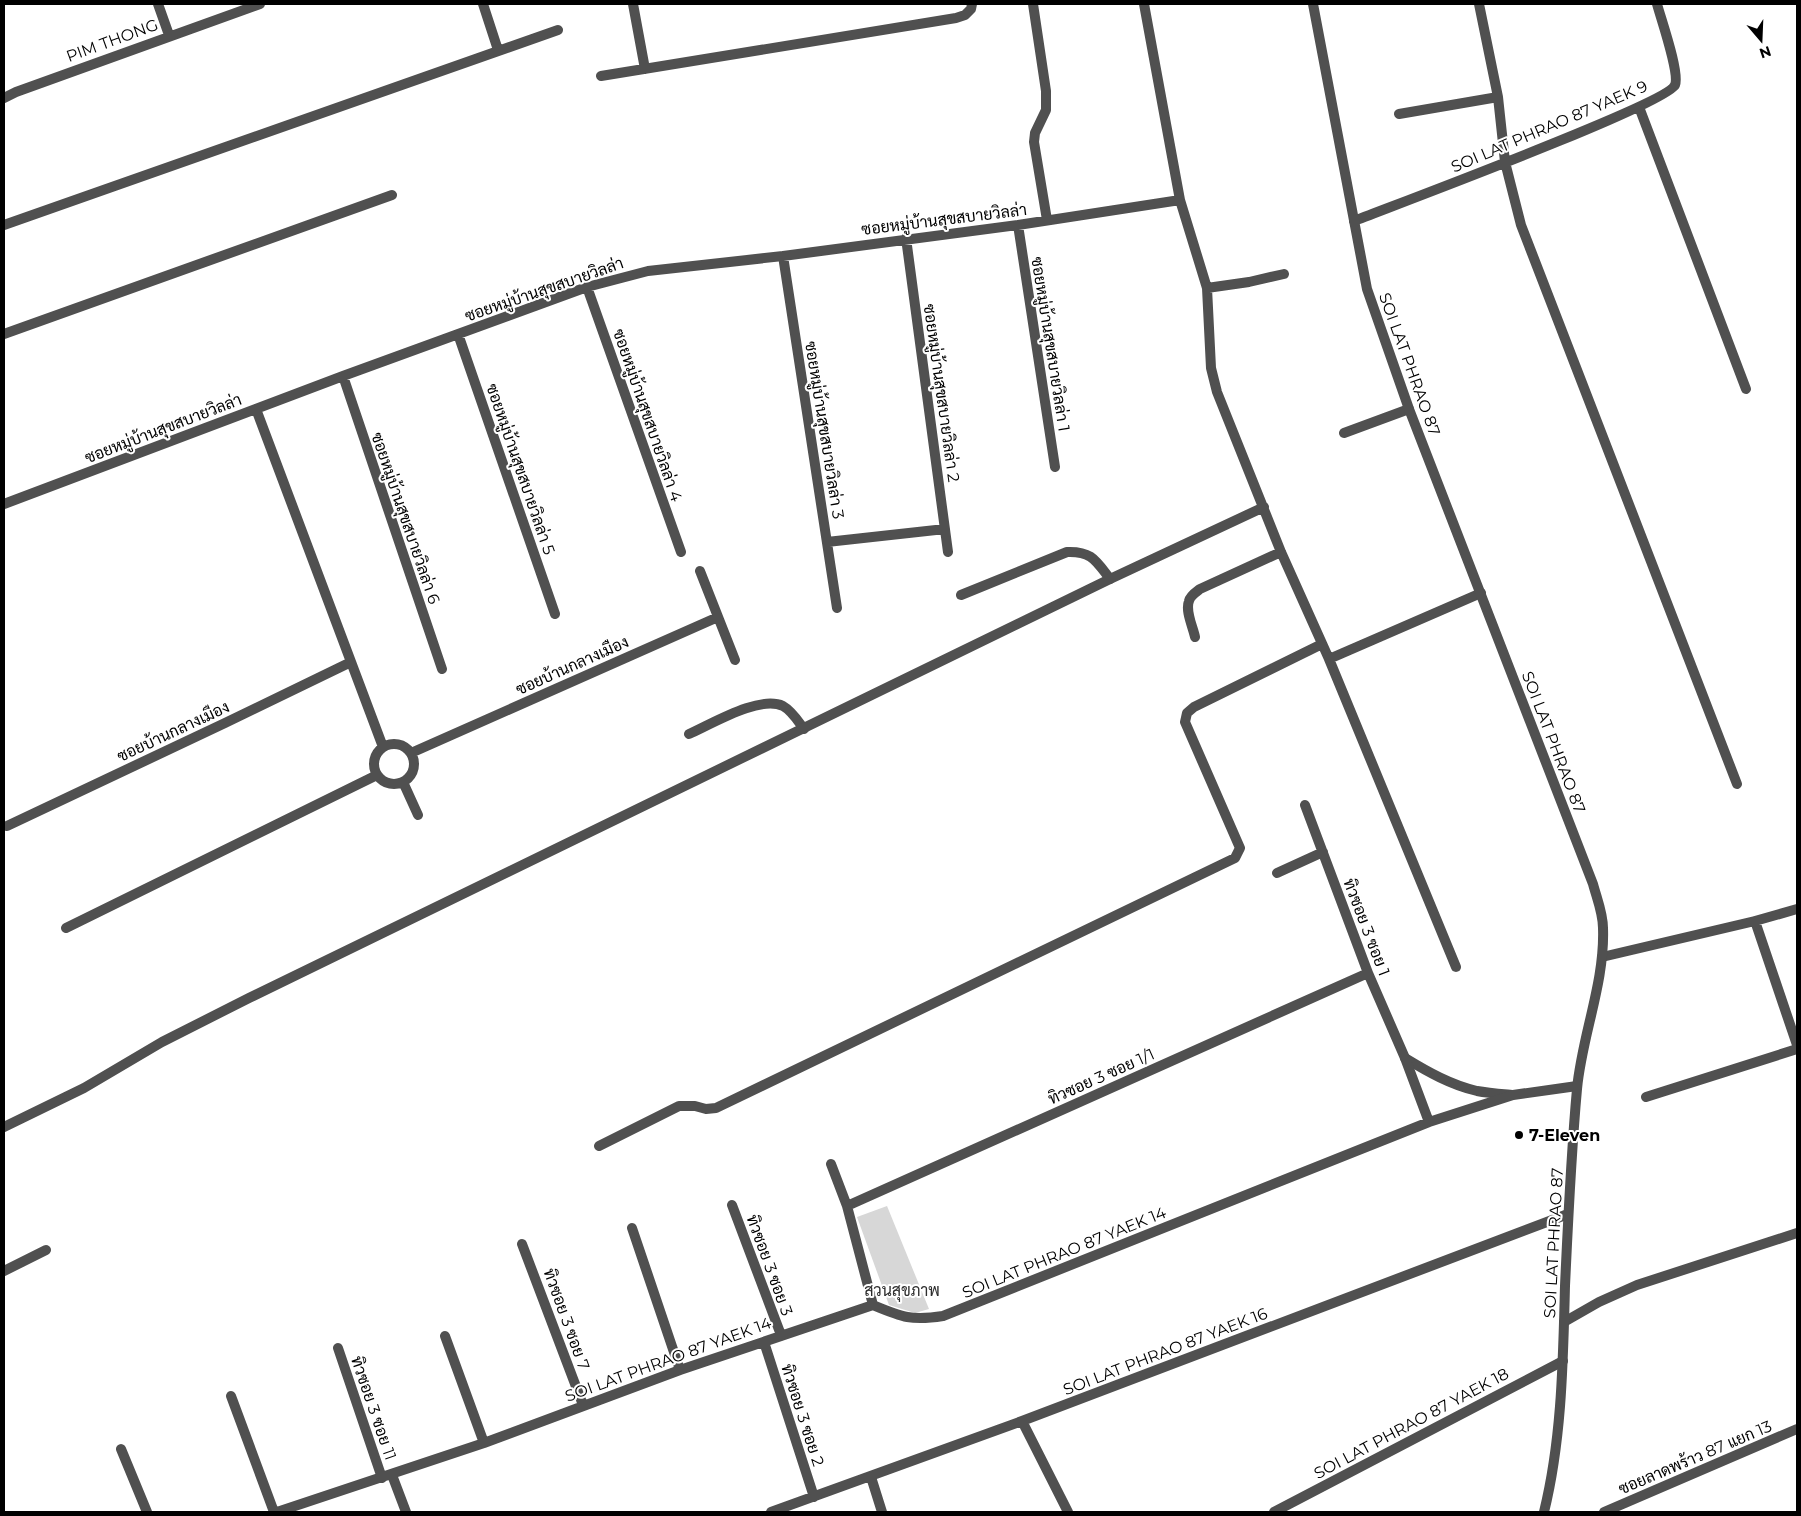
<svg xmlns="http://www.w3.org/2000/svg" width="1801" height="1516" viewBox="0 0 1801 1516" font-family="Montserrat,Sarabun,sans-serif">
	<rect width="100%" height="100%" fill="#fff"/>
	<!-- green -->
	<path fill="#d7d7d7" d="M887,1206L929,1309L915,1313L889,1305L857,1217Z"/>
	<g fill="none" stroke-linecap="round" stroke-linejoin="round">
		<!-- service -->
		<path stroke="#505050" stroke-width="10" d="M1344,433L1409,409
			M961,595L1067,552C1092,551 1096,561 1110,579
			M689,734C712,724 759,695 783,706C792,711 798,721 804,729
			M1405,1058C1428,1072 1451,1085 1477,1091C1488,1093 1501,1094 1512,1095"/>
		<!-- minor -->
		<path stroke="#505050" stroke-width="10" d="M158,4L169,35
			M483,4L498,50
			M633,4L645,69
			M1033,4L1046,91V110L1035,133L1034,142L1047,220
			M1144,4L1180,200L1207,288L1211,368L1217,392L1281,552L1329,659L1456,967
			M1479,4L1498,97L1505,162L1521,225L1737,784
			M601,76L956,18L965,15L971,9L972,4
			M4,98L16,92L260,4
			M1639,107L1746,389
			M1399,114L1498,97
			M1354,221C1392,206 1667,104 1675,85C1680,73 1661,19 1657,4
			M4,225L558,30
			M1018,225L1055,467
			M906,238L948,552
			M783,256L837,608
			M587,287L681,552
			M1207,288L1249,282L1284,274
			M4,334L392,195
			M458,334L555,614
			M343,376L442,669
			M256,409L383,747
			M4,504L343,376L587,287L648,271L783,256L1018,225L1180,200
			M827,542L945,529
			M700,571L735,660
			M1195,637C1193,627 1185,611 1189,601C1190,596 1196,592 1200,589L1281,552
			M1329,659L1481,593
			M374 764a20 20 0 1 1 40 0a20 20 0 1 1-40 0Z
			M411,753L718,617
			M403,782L418,815
			M1305,805L1368,973L1405,1058L1429,1122
			M7,826L225,723L351,662
			M1277,873L1323,852
			M1755,921L1797,1045
			M66,928L377,775
			M1602,957L1755,921L1797,909
			M1646,1097L1797,1049
			M4,1127L84,1088L162,1042L249,998L1110,579L1264,507
			M599,1146L679,1106H695L706,1109L716,1108L1235,858L1240,848L1185,722L1187,713L1194,707L1322,644
			M831,1164L847,1206
			M732,1205L781,1335
			M632,1228L680,1370
			M522,1244L583,1405
			M4,1271L46,1250
			M873,1305L847,1206L1368,973
			M1564,1322L1599,1302L1637,1285L1797,1233
			M445,1336L484,1443
			M764,1342L814,1497
			M338,1348L382,1478
			M231,1396L274,1512
			M1022,1421L1068,1512
			M121,1449L147,1512
			M392,1475L406,1512
			M871,1477L882,1512
			M277,1512L484,1443L680,1370L873,1305C902,1317 911,1321 943,1316L1429,1122L1513,1095L1577,1086
			M771,1512L1022,1421L1568,1214
			M1274,1512L1563,1361
			M1604,1512L1797,1429"/>
		<!-- tertiary -->
		<path stroke="#505050" stroke-width="10" d="M1313,4L1367,289L1409,409L1593,884C1597,899 1603,913 1603,928C1605,983 1582,1035 1577,1089C1571,1155 1568,1220 1565,1286C1563,1361 1562,1439 1544,1512"/>
	</g>
	<!-- markers -->
	<circle fill="#000" stroke="#fff" stroke-width="2" cx="1519" cy="1135" r="5"/>
	<g text-anchor="middle" stroke-width="4" stroke-linejoin="round" paint-order="stroke">
		<!-- street labels -->
		<g font-size="16" fill="#000" stroke="#fff">
			<text transform="translate(112 40) rotate(-20)" y="6">PIM THONG</text>
			<text transform="translate(1549 126) rotate(-23)" y="6">SOI LAT PHRAO 87 YAEK 9</text>
			<text transform="translate(944 219) rotate(-7)" y="6">ซอยหมู่บ้านสุขสบายวิลล่า</text>
			<text transform="translate(544 289) rotate(-19)" y="6">ซอยหมู่บ้านสุขสบายวิลล่า</text>
			<text transform="translate(1051 344) rotate(81)" y="6">ซอยหมู่บ้านสุขสบายวิลล่า 1</text>
			<text transform="translate(1410 364) rotate(70)" y="6">SOI LAT PHRAO 87</text>
			<text transform="translate(942 393) rotate(82)" y="6">ซอยหมู่บ้านสุขสบายวิลล่า 2</text>
			<text transform="translate(648 415) rotate(71)" y="6">ซอยหมู่บ้านสุขสบายวิลล่า 4</text>
			<text transform="translate(163 428) rotate(-21)" y="6">ซอยหมู่บ้านสุขสบายวิลล่า</text>
			<text transform="translate(825 430) rotate(81)" y="6">ซอยหมู่บ้านสุขสบายวิลล่า 3</text>
			<text transform="translate(521 469) rotate(71)" y="6">ซอยหมู่บ้านสุขสบายวิลล่า 5</text>
			<text transform="translate(406 518) rotate(71)" y="6">ซอยหมู่บ้านสุขสบายวิลล่า 6</text>
			<text transform="translate(572 665) rotate(-24)" y="6">ซอยบ้านกลางเมือง</text>
			<text transform="translate(173 731) rotate(-25)" y="6">ซอยบ้านกลางเมือง</text>
			<text transform="translate(1554 742) rotate(69)" y="6">SOI LAT PHRAO 87</text>
			<text transform="translate(1367 927) rotate(69)" y="6">ทิวซอย 3 ซอย 1</text>
			<text transform="translate(1101 1076) rotate(-24)" y="6">ทิวซอย 3 ซอย 1/1</text>
			<text transform="translate(1553 1243) rotate(-87)" y="6">SOI LAT PHRAO 87</text>
			<text transform="translate(1064 1252) rotate(-22)" y="6">SOI LAT PHRAO 87 YAEK 14</text>
			<text transform="translate(770 1265) rotate(70)" y="6">ทิวซอย 3 ซอย 3</text>
			<text transform="translate(567 1319) rotate(70)" y="6">ทิวซอย 3 ซอย 7</text>
			<text transform="translate(1165 1351) rotate(-21)" y="6">SOI LAT PHRAO 87 YAEK 16</text>
			<text transform="translate(668 1359) rotate(-20)" y="6">SOI LAT PHRAO 87 YAEK 14</text>
			<text transform="translate(374 1408) rotate(71)" y="6">ทิวซอย 3 ซอย 11</text>
			<text transform="translate(803 1415) rotate(72)" y="6">ทิวซอย 3 ซอย 2</text>
			<text transform="translate(1411 1423) rotate(-28)" y="6">SOI LAT PHRAO 87 YAEK 18</text>
			<text transform="translate(1695 1457) rotate(-23)" y="6">ซอยลาดพร้าว 87 แยก 13</text>
		</g>
		<!-- poi labels -->
		<g font-size="16" font-weight="bold" fill="#000" stroke="#fff" text-anchor="start">
			<text x="1529" y="1141">7-Eleven</text>
		</g>
		<!-- park labels -->
		<g font-size="16" fill="#2e2e2e" stroke="#fff">
			<text x="902" y="1296">สวนสุขภาพ</text>
		</g>
	</g>
	<!-- border -->
	<rect width="1801" height="1516" fill="none" stroke="#000000" stroke-width="10"/>
	<!-- north arrow -->
	<g transform="translate(1761 40) rotate(161)" stroke="#ffffff" stroke-width="4" paint-order="stroke">
	<path d="M0-4L9 19L0 12L-9 19Z" fill="#000000"/>
	<text y="-8" font-size="14" font-weight="bold" text-anchor="middle" fill="#000000">N</text>
	</g>
</svg>
